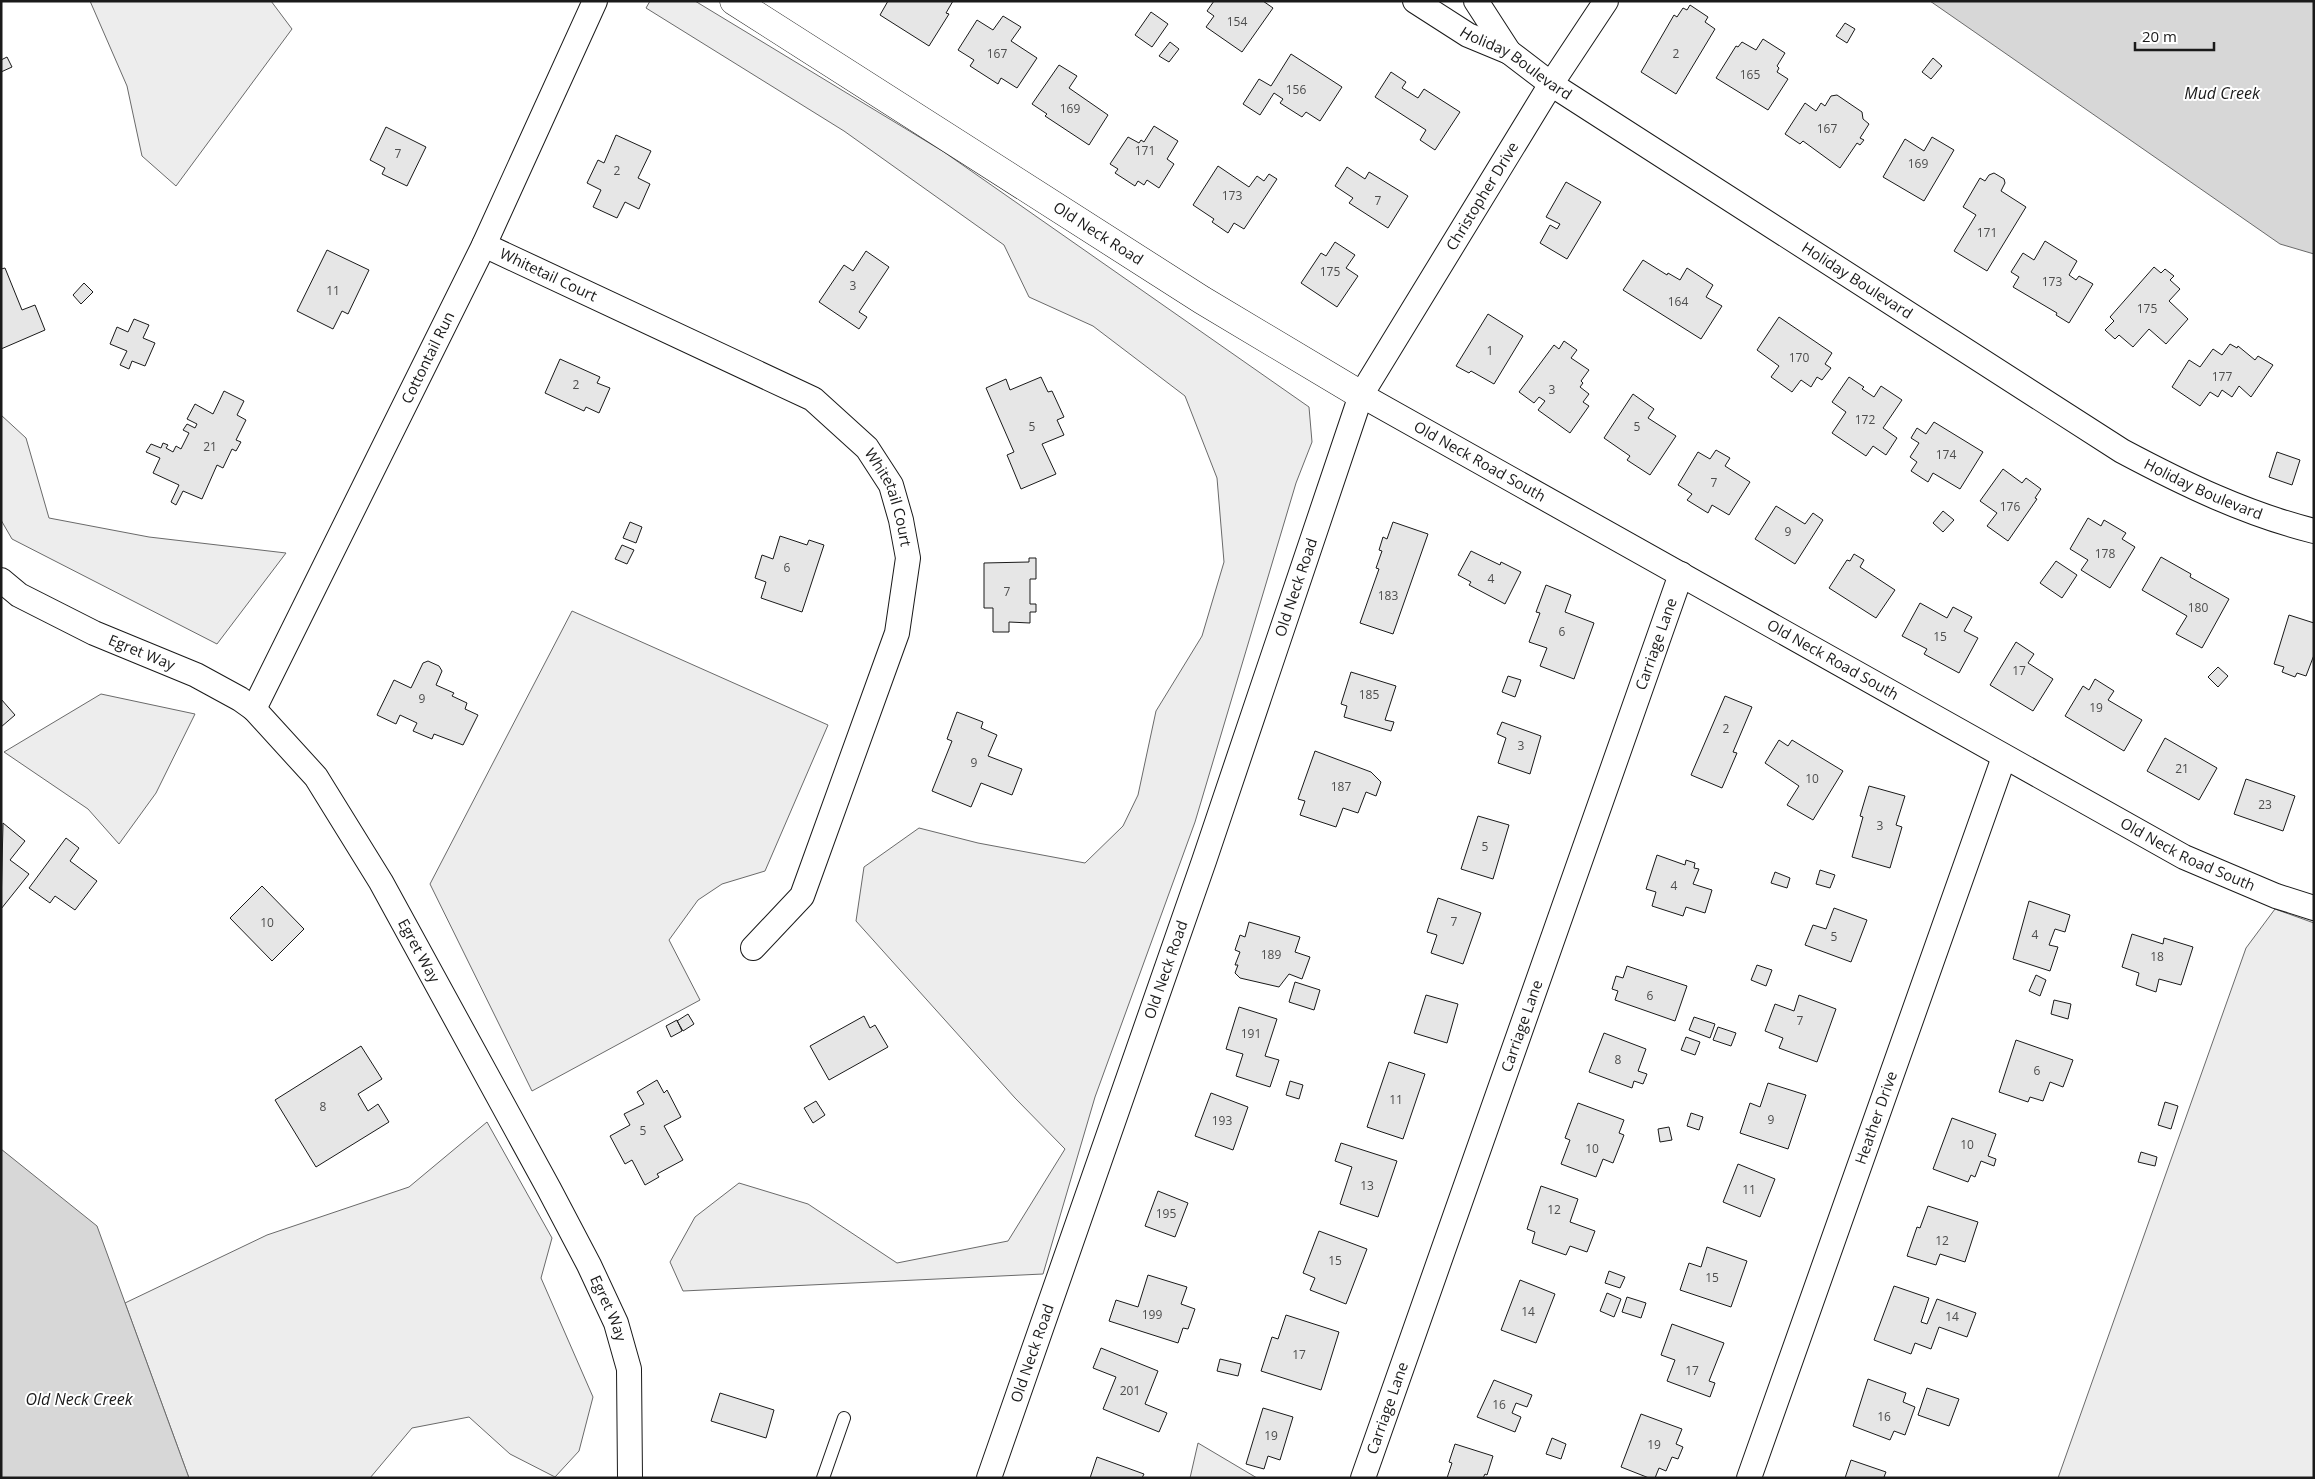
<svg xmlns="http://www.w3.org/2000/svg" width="2315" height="1479" viewBox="0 0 2315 1479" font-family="'Open Sans',sans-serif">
	<rect width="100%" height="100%" fill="#fff"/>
	<!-- built -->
	<path fill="#ededed" stroke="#6a6a6a" d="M90,1H271L292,29L176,186L142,156L127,86Z
		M650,1H695L944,152L1309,407L1312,442L1296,483L1195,822L1095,1097L1043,1274L683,1291L670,1262L695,1217L739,1183L808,1204L897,1263L1008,1241L1065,1149L1015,1098L856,921L864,867L919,828L978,843L1085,863L1123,826L1138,795L1156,711L1202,636L1224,562L1217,478L1185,396L1093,326L1029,297L1004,245L844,131L646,8Z
		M1,415L26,438L49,518L149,537L286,553L217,644L12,539L1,520Z
		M572,611L828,725L765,871L722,884L698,900L669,940L700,1000L532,1091L430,884Z
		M101,694L195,714L156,793L119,844L88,809L4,752Z
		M2275,909L2314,923V1478H2058L2246,948Z
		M487,1122L552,1238L541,1278L593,1397L579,1451L555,1477L510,1454L469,1417L412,1428L370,1478H189L125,1303L267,1235L409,1187Z
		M1198,1443L1257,1478H1190Z"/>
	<!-- water -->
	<path fill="#d7d7d7" stroke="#6a6a6a" d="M1930,1H2314V254L2280,244Z
		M1,1149L97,1226L189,1478H1Z"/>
	<!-- building -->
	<path fill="#e6e6e6" stroke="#1a1a1a" d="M888,1H953L946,13L949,14L929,46L880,15Z
		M1214,1H1263L1273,8L1242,52L1206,27L1214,16L1207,11Z
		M1690,5L1708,17L1705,22L1715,29L1676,94L1641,72L1674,15L1677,17L1683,8L1687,10Z
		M1151,12L1168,24L1152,47L1135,35Z
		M1003,16L1021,27L1011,41L1037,58L1017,88L1001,78L998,84L970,66L974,60L958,50L977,20L993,30Z
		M1845,23L1855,29L1847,43L1836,36Z
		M1763,39L1785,53L1777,66L1779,68L1777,72L1788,79L1768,110L1716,78L1736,46L1738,47L1742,42L1756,50Z
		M1170,42L1179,49L1169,62L1159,56Z
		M1291,54L1342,87L1320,121L1306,112L1302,117L1280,103L1283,99L1274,93L1260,115L1243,104L1259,79L1271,86Z
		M7,57L12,67L1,72V60Z
		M1933,58L1942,66L1931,79L1922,72Z
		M1059,65L1077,76L1069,88L1108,115L1089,145L1045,116L1047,114L1032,104Z
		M1391,72L1406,82L1402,88L1418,98L1424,89L1460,112L1435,150L1420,140L1426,130L1375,97Z
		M1837,95L1862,112L1863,119L1869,124L1860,138L1864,140L1860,145L1857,143L1840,168L1803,141L1800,144L1785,134L1805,103L1816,111L1821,103L1825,106L1831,96Z
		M1154,126L1178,141L1167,159L1174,164L1159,188L1147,180L1144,185L1138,181L1135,186L1115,173L1118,169L1110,164L1128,137L1139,143L1141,140L1144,142Z
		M386,127L426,147L407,186L382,174L385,168L370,160Z
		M616,135L651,151L638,178L650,184L639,209L625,202L617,218L593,207L601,190L587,183L598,160L604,163Z
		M1932,137L1954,150L1924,201L1883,177L1905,139L1924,151Z
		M1218,166L1249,187L1257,176L1264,181L1269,174L1277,179L1244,229L1234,223L1228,233L1212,222L1214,219L1193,205Z
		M1347,167L1365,179L1369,172L1408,196L1388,228L1349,203L1353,198L1335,186Z
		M1994,173L2004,179L2005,183L2001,191L2026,207L1987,271L1954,251L1976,215L1963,207L1980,178L1985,181L1989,175Z
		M1566,182L1601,202L1567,259L1540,243L1550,225L1557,229L1560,224L1546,217Z
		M2045,241L2077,261L2069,275L2076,280L2079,276L2093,284L2069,323L2056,315L2057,313L2013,287L2019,277L2011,272L2023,253L2034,260Z
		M1335,242L1355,255L1346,268L1358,276L1337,307L1301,283L1321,253L1326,256Z
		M327,250L369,270L348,314L342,311L333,329L297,311Z
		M866,251L889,267L859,312L867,317L859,329L819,302L844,265L853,271Z
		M1643,260L1667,275L1668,273L1680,280L1687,268L1713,285L1706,297L1722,306L1701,339L1623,290Z
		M2154,267L2161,273L2165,269L2174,276L2170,280L2180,289L2169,301L2188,319L2166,344L2149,329L2133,347L2119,335L2115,339L2105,330L2114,321L2110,317Z
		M5,268L22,310L35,305L45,330L1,349V269Z
		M84,283L93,292L81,304L73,295Z
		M1488,314L1523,336L1494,384L1471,371L1469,373L1456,366Z
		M1779,317L1832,353L1825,364L1831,368L1822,380L1817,377L1811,387L1801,380L1792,392L1771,377L1779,366L1757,350Z
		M134,319L149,325L143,338L155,343L145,366L132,361L129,369L120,365L127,351L110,344L117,327L128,332Z
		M1564,341L1577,350L1571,358L1589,370L1581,381L1583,383L1580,387L1589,394L1583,402L1589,406L1570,433L1538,410L1545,401L1539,397L1534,403L1519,392L1554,345L1559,349Z
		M2230,344L2237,348L2238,346L2255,360L2258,356L2273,365L2251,397L2239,386L2232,397L2222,390L2218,397L2210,392L2200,406L2172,387L2189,360L2200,367L2213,349L2222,355Z
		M560,359L600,377L597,383L610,388L599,413L586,407L584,411L545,393Z
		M1041,377L1048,392L1052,391L1064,417L1057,420L1064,435L1042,444L1056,474L1021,489L1007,455L1014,452L986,388L1006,379L1010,390Z
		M1849,377L1864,387L1862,389L1874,397L1881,386L1902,400L1883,428L1897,438L1886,455L1873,446L1866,456L1832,433L1846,412L1832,402Z
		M224,391L244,401L237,415L246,420L236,440L241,442L236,451L232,449L223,468L217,465L202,499L183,491L176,505L171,502L179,485L153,473L160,458L146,452L151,444L161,448L163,443L168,445L166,448L173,452L176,446L181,449L189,433L183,430L187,424L195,428L197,424L187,419L195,404L213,414Z
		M1633,394L1654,409L1648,418L1676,436L1650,475L1627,460L1630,456L1604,438Z
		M1934,422L1983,452L1960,489L1933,473L1928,482L1911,471L1917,462L1910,457L1919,443L1911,438L1917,428L1926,434Z
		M1716,450L1730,458L1725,466L1750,482L1729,515L1712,505L1708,513L1687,500L1692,494L1678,485L1698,452L1710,459Z
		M2277,452L2300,460L2292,485L2269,477Z
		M2003,469L2022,483L2026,478L2041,489L2035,498L2037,499L2008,541L1987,526L1997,513L1980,501Z
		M1776,506L1805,524L1813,513L1823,520L1795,564L1755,539Z
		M1943,511L1954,520L1943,532L1933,523Z
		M2088,518L2101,526L2104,520L2126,533L2122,539L2135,547L2110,588L2081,570L2088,560L2070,549Z
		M630,522L642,527L636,543L623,538Z
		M1393,522L1428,534L1393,634L1360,623L1379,569L1376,568L1382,551L1379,550L1383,537L1387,539Z
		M780,536L807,545L809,540L824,545L802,612L761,598L766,582L755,578L762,555L773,559Z
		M622,545L634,550L627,564L615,559Z
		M1471,551L1500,565L1501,562L1521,572L1505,604L1469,585L1471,582L1458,575Z
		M1854,554L1864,560L1860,567L1895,590L1876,618L1829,588L1847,560L1850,561Z
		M2161,557L2191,574L2190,577L2229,599L2202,648L2176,634L2187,616L2142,590Z
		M1029,558H1036V579H1030V604H1036V612H1030V623L1009,622V632H993V608H984V563L1029,562Z
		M2056,561L2077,575L2062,598L2040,583Z
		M1546,585L1571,595L1565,612L1594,623L1574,679L1540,666L1547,648L1529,642L1540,613L1536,612Z
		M1920,603L1947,618L1953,607L1972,617L1964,631L1978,638L1959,673L1924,654L1927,649L1902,636Z
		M2289,615L2314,623V655L2306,676L2297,673L2295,677L2282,672L2284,667L2274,664Z
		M2016,642L2034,654L2028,663L2053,679L2033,711L1990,685Z
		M428,661L439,666L442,671L436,685L454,693L452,696L467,703L465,709L478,715L463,745L434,734L432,739L413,731L417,723L400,715L396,724L377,715L394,680L411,688L423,663Z
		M2218,667L2228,676L2218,687L2208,677Z
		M1351,672L1396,686L1385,720L1394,722L1391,731L1344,717L1347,706L1341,704Z
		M1508,676L1521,680L1515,697L1502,692Z
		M2095,679L2114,691L2108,700L2142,720L2124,751L2065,716L2083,686L2089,690Z
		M1725,696L1752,707L1733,752L1737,753L1722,788L1691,775Z
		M1,699L15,715L1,727Z
		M957,712L983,722L981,728L997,735L988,756L1022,769L1012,795L981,783L971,807L932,791L952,741L947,739Z
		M1502,722L1541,736L1530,774L1498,763L1506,738L1497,734Z
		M2165,738L2217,768L2199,800L2147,771Z
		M1779,740L1788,746L1792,740L1843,771L1813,820L1787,805L1799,786L1765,763Z
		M1315,751L1371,772L1381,782L1376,796L1366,792L1358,813L1343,808L1336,827L1300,815L1305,801L1298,799Z
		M2246,779L2295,796L2283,831L2234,814Z
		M1869,786L1905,796L1896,825L1902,827L1890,868L1852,857L1863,817L1860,816Z
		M1478,816L1509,825L1493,879L1461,869Z
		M3,823L25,841L10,860L29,874L1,909Z
		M66,838L79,848L70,861L97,881L75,910L55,896L50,903L29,888Z
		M1657,855L1685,865L1686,860L1695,863L1694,868L1699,869L1693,884L1712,890L1705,913L1686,907L1683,916L1652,906L1656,892L1646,889Z
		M1820,870L1835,875L1830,888L1816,884Z
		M1775,872L1790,878L1787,888L1771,883Z
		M262,886L304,929L272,961L230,918Z
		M1438,898L1481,913L1463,964L1431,953L1437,935L1427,932Z
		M2029,901L2070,915L2065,932L2055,929L2049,945L2058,947L2050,971L2013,959Z
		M1834,908L1867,920L1851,962L1805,945L1813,925L1826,929Z
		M1249,922L1300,937L1295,952L1310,957L1302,979L1289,974L1279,987L1240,978L1235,973L1238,965H1235L1240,952L1235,950L1240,935L1245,937Z
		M2132,934L2163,944L2164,938L2193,947L2181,985L2159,979L2156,992L2136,985L2139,973L2122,967Z
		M1757,965L1772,970L1766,986L1751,980Z
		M1627,966L1687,986L1675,1021L1615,1000L1618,991L1612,989L1616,976L1623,978Z
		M2036,975L2046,980L2040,996L2029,991Z
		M1295,982L1320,990L1314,1010L1289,1002Z
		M1426,995L1458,1004L1447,1043L1414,1033Z
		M1799,995L1836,1009L1817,1062L1779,1048L1783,1038L1765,1031L1775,1004L1794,1011Z
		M2054,1000L2071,1004L2068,1019L2051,1014Z
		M1239,1007L1277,1019L1265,1056L1279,1060L1270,1087L1236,1076L1243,1054L1226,1049Z
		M688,1014L694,1024L683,1031L677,1021Z
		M864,1016L870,1028L875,1025L888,1047L829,1080L810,1046Z
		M1694,1017L1715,1024L1710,1038L1689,1030Z
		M677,1020L682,1031L671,1037L666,1026Z
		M1718,1027L1736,1033L1731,1046L1713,1040Z
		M1604,1033L1646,1049L1638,1071L1647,1074L1643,1084L1634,1081L1632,1088L1589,1072Z
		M1686,1037L1700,1042L1695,1055L1681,1050Z
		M2016,1040L2073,1060L2063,1087L2050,1082L2043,1101L2030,1097L2028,1102L1999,1092Z
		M361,1046L382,1079L358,1094L368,1111L378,1104L389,1122L316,1167L275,1100Z
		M1389,1062L1425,1074L1403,1139L1367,1127Z
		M657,1080L664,1093L667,1090L681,1117L664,1126L683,1160L657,1174L659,1177L645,1185L632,1160L625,1164L610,1136L630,1125L624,1114L644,1104L637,1092Z
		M1290,1081L1303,1085L1299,1099L1286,1095Z
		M1768,1083L1806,1095L1788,1149L1740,1133L1750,1103L1760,1107Z
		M1211,1093L1248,1107L1233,1150L1195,1136Z
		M816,1101L825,1115L813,1123L804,1108Z
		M2165,1102L2178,1106L2171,1129L2158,1125Z
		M1578,1103L1624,1120L1619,1133L1624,1135L1613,1163L1603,1159L1596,1177L1561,1164L1570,1140L1565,1138Z
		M1691,1113L1703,1117L1699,1130L1687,1126Z
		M1952,1118L1996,1134L1988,1156L1996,1159L1994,1166L1981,1161L1975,1177L1971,1175L1968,1182L1933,1169Z
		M1669,1127L1672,1140L1660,1142L1658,1129Z
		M1341,1143L1397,1161L1378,1217L1340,1204L1352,1167L1335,1161Z
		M2141,1152L2157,1157L2155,1166L2138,1162Z
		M1738,1164L1775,1179L1760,1217L1723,1202Z
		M1541,1186L1578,1199L1570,1222L1595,1231L1587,1252L1570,1246L1566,1255L1532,1243L1535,1232L1527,1229Z
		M1158,1191L1188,1203L1175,1237L1145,1226Z
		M1928,1206L1978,1222L1965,1262L1940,1254L1936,1265L1907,1256L1917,1227L1920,1228Z
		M1319,1231L1367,1249L1346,1304L1310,1290L1315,1278L1303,1273Z
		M1707,1247L1747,1261L1731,1307L1680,1290L1689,1263L1701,1267Z
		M1609,1271L1625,1277L1620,1288L1605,1283Z
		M1148,1275L1187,1287L1181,1304L1195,1309L1188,1329L1183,1328L1178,1343L1109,1321L1116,1300L1138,1307Z
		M1520,1280L1555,1294L1536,1343L1501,1330Z
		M1894,1286L1929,1298L1921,1322L1927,1324L1937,1299L1976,1313L1967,1337L1939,1327L1931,1349L1915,1343L1911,1354L1874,1340Z
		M1607,1293L1621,1299L1614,1317L1600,1311Z
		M1627,1297L1646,1303L1641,1318L1622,1312Z
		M1286,1315L1339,1332L1321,1390L1261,1371L1272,1337L1278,1339Z
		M1672,1324L1724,1343L1709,1381L1715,1383L1710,1397L1667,1381L1675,1360L1661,1355Z
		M1101,1348L1158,1371L1145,1404L1167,1413L1159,1432L1103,1409L1116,1377L1093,1368Z
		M1220,1359L1241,1364L1238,1376L1217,1371Z
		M1868,1379L1906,1393L1903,1402L1915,1407L1905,1435L1894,1431L1890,1440L1853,1426Z
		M1494,1380L1532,1395L1527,1407L1516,1403L1512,1413L1521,1417L1515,1432L1477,1417Z
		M1927,1388L1959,1399L1949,1426L1918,1415Z
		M720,1393L774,1410L766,1438L711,1421Z
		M1263,1408L1293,1417L1280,1460L1268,1456L1264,1469L1246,1464Z
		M1641,1414L1682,1429L1676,1444L1683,1447L1678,1459L1672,1457L1666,1471L1659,1468L1655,1478H1649L1621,1467Z
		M1552,1438L1566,1444L1561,1459L1546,1454Z
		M1455,1444L1493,1456L1487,1475L1485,1474L1483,1478H1447L1452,1463L1449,1462Z
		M1097,1457L1144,1474L1142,1478H1090Z
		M1851,1460L1886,1472L1884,1477L1886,1478H1845Z"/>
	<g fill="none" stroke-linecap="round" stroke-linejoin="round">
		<!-- lane casing -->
		<g stroke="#1a1a1a" stroke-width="14">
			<path id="lane" d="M823,1478L844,1418"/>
		</g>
		<!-- street casing -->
		<g stroke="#1a1a1a" stroke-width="26">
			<g id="street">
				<path id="s1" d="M1415,1L1468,35L1509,52L1551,84L2122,451C2184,484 2246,514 2314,531"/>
				<path d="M1476,1L1509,52"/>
				<path id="s2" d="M484,245L813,399L867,448L891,485L901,520L908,558L897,633L802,896L753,948"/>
				<path id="s3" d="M1361,395L2184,857L2276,896L2314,908"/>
				<path id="s4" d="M1,580L19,595L94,633L196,675L240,699L254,709L316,777L381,882L549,1189L589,1265L616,1323L629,1369L630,1478"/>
				<path id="s5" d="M254,709L484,245L595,1"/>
				<path id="s6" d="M989,1478L1204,861L1361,395L1551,84L1606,1"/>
				<path id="s7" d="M1363,1478L1681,574"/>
				<path id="s8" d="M1749,1478L2004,757"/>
			</g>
		</g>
		<!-- secondary casing -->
		<g stroke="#1a1a1a" stroke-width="29">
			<g id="secondary">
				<path id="s9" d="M734,1L1202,300L1361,395"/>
			</g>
		</g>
		<!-- lane -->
		<use href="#lane" stroke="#fff" stroke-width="12"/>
		<!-- street -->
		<use href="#street" stroke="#fff" stroke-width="24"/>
		<!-- secondary -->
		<use href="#secondary" stroke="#fff" stroke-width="28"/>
	</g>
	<g text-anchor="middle" stroke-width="4" stroke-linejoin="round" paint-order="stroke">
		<!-- number labels -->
		<g font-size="12" fill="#4d4d4d">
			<text x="1237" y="26">154</text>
			<text x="997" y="58">167</text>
			<text x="1676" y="58">2</text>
			<text x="1750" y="79">165</text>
			<text x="1296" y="94">156</text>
			<text x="1070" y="113">169</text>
			<text x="1827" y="133">167</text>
			<text x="1145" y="155">171</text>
			<text x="398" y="158">7</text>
			<text x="1918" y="168">169</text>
			<text x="617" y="175">2</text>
			<text x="1232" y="200">173</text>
			<text x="1378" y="205">7</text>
			<text x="1987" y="237">171</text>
			<text x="1330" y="276">175</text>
			<text x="2052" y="286">173</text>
			<text x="853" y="290">3</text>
			<text x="333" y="295">11</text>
			<text x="1678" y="306">164</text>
			<text x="2147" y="313">175</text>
			<text x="1490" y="355">1</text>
			<text x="1799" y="362">170</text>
			<text x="2222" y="381">177</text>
			<text x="576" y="389">2</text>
			<text x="1552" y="394">3</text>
			<text x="1865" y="424">172</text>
			<text x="1032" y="431">5</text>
			<text x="1637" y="431">5</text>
			<text x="210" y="451">21</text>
			<text x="1946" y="459">174</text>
			<text x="1714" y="487">7</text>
			<text x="2010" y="511">176</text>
			<text x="1788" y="536">9</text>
			<text x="2105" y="558">178</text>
			<text x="787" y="572">6</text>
			<text x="1491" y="583">4</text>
			<text x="1007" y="596">7</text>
			<text x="1388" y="600">183</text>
			<text x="2198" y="612">180</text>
			<text x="1562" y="636">6</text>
			<text x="1940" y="641">15</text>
			<text x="2019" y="675">17</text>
			<text x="1369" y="699">185</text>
			<text x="422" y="703">9</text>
			<text x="2096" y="712">19</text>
			<text x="1726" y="733">2</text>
			<text x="1521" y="750">3</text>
			<text x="974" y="767">9</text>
			<text x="2182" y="773">21</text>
			<text x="1812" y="783">10</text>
			<text x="1341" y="791">187</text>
			<text x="2265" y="809">23</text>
			<text x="1880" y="830">3</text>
			<text x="1485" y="851">5</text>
			<text x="1674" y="890">4</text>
			<text x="1454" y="926">7</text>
			<text x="267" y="927">10</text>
			<text x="2035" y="939">4</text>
			<text x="1834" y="941">5</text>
			<text x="1271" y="959">189</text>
			<text x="2157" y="961">18</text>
			<text x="1650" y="1000">6</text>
			<text x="1800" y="1025">7</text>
			<text x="1251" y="1038">191</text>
			<text x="1618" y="1064">8</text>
			<text x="2037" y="1075">6</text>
			<text x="1396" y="1104">11</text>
			<text x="323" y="1111">8</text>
			<text x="1771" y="1124">9</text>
			<text x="1222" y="1125">193</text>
			<text x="643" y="1135">5</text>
			<text x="1967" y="1149">10</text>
			<text x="1592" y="1153">10</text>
			<text x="1367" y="1190">13</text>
			<text x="1749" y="1194">11</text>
			<text x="1554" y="1214">12</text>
			<text x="1166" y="1218">195</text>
			<text x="1942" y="1245">12</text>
			<text x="1335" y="1265">15</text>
			<text x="1712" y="1282">15</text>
			<text x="1528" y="1316">14</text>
			<text x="1152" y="1319">199</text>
			<text x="1952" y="1321">14</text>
			<text x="1299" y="1359">17</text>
			<text x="1692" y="1375">17</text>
			<text x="1130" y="1395">201</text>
			<text x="1499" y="1409">16</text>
			<text x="1884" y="1421">16</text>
			<text x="1271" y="1440">19</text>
			<text x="1654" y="1449">19</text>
		</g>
		<!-- street labels -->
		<g font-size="15" fill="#1a1a1a" stroke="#fff">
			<text dy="5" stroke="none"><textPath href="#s1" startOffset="119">Holiday Boulevard</textPath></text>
			<text dy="5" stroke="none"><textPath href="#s6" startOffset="1378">Christopher Drive</textPath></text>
			<text dy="5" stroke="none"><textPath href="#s9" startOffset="432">Old Neck Road</textPath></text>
			<text dy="5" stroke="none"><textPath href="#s2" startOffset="71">Whitetail Court</textPath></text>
			<text dy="5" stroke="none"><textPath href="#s1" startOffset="524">Holiday Boulevard</textPath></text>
			<text dy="5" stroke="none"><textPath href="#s5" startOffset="392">Cottontail Run</textPath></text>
			<text dy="5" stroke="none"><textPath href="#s3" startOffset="136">Old Neck Road South</textPath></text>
			<text dy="5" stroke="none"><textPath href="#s1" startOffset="929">Holiday Boulevard</textPath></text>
			<text dy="5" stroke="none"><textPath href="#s2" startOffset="491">Whitetail Court</textPath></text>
			<text dy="5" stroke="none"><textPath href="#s6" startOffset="942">Old Neck Road</textPath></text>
			<text dy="5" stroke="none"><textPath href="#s7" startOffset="884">Carriage Lane</textPath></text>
			<text dy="5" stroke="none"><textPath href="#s4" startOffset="159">Egret Way</textPath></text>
			<text dy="5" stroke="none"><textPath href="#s3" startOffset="541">Old Neck Road South</textPath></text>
			<text dy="5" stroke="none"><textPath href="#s3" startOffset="946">Old Neck Road South</textPath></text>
			<text dy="5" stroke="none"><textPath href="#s4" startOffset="579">Egret Way</textPath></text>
			<text dy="5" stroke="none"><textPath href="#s6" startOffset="538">Old Neck Road</textPath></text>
			<text dy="5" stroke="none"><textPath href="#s7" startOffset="479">Carriage Lane</textPath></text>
			<text dy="5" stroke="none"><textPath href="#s8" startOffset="382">Heather Drive</textPath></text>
			<text dy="5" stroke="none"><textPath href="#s4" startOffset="984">Egret Way</textPath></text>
			<text dy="5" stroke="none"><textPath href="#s6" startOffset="132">Old Neck Road</textPath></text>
			<text dy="5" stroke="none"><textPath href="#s7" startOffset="74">Carriage Lane</textPath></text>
		</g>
		<!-- water labels -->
		<g font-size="16" font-style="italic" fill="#1a1a1a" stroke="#fff">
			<text x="2222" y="99">Mud Creek</text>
			<text x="79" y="1405">Old Neck Creek</text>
		</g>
	</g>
	<!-- border -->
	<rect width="2315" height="1479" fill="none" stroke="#1a1a1a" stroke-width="5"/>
	<!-- scale -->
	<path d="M2135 42v8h79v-8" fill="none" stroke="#1a1a1a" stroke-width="2.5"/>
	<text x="2142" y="42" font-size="15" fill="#1a1a1a" stroke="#ffffff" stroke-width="4" paint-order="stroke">20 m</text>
</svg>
